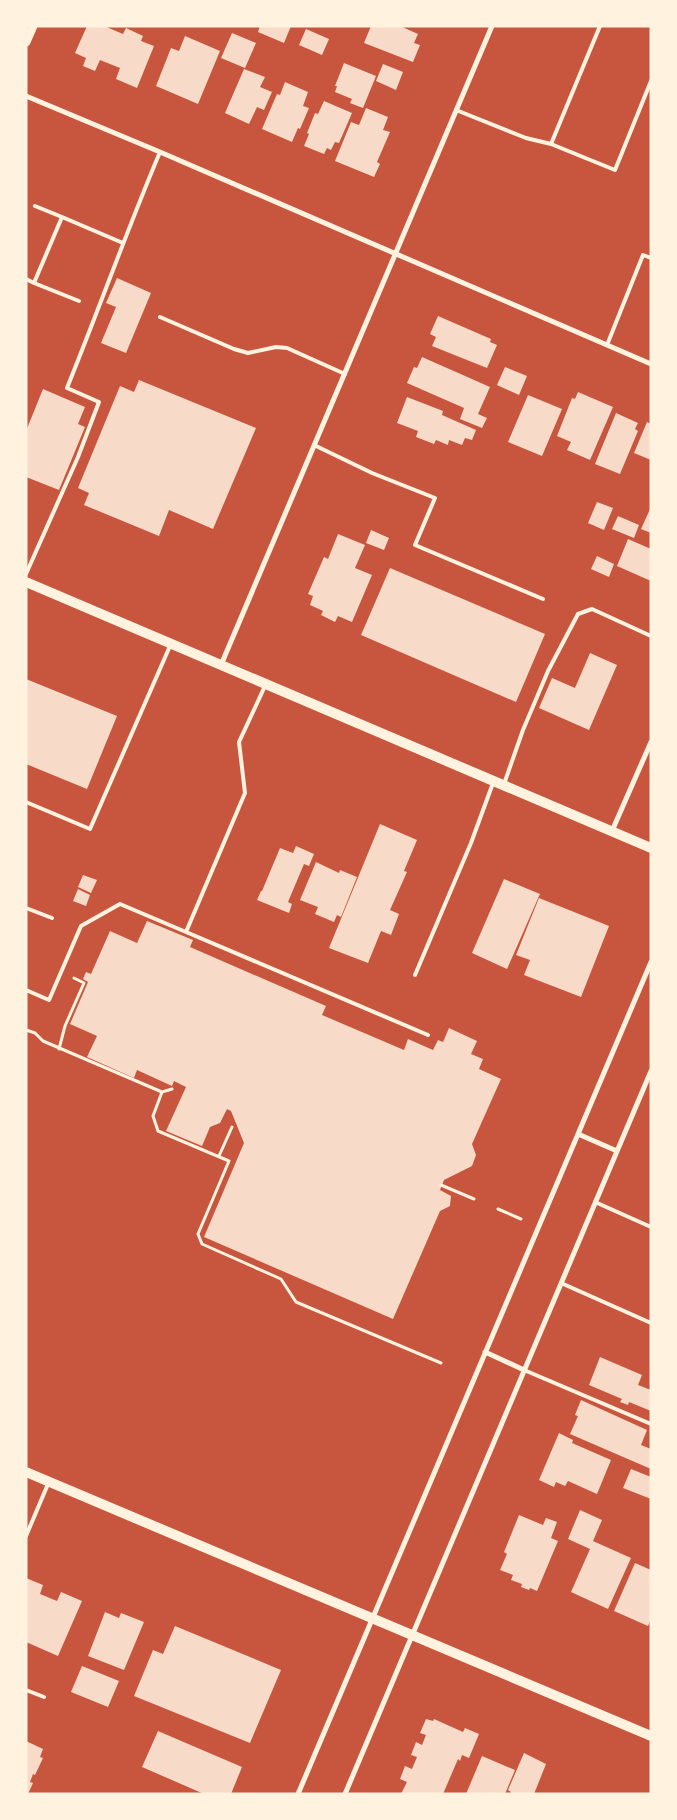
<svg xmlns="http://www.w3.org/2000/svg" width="677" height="1820" viewBox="0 0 677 1820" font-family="'Roboto Condensed',sans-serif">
	<rect width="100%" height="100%" fill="#c8553d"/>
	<!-- building -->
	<path fill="#f7dbc8" d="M87,26H104L123,34L126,28L143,36L141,41L154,46L137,88L116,79L120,68L100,60L95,71L83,66L86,58L75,53Z
		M260,26H291L284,43L258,32Z
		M371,26H400L418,34L414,43L420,45L413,62L364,43Z
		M306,29L329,39L322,55L299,45Z
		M232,33L256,43L245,68L221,58Z
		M185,36L220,51L198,104L156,86L171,48L179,51Z
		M344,63L376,76L363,108L350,103L352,99L335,92L337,86H335Z
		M383,64L403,72L396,90L376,81Z
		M244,69L265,77L260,87L272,92L264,110L257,107L249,124L225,113Z
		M285,82L308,92L303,106L309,108L300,129L298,128L292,142L262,129L277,94L280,95Z
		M324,101L352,113L339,143L335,142L331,150L327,148L324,154L304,146L309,134L307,133L315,113L318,114Z
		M366,108L388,117L383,130L390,132L377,162L380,164L374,177L335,161L351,122L359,125Z
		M117,278L151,293L126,353L101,343L116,307L106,303Z
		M438,316L491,339L490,342L497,345L487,368L432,346L436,337L430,334Z
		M422,357L490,387L478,414L487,418L482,428L460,419L464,408L407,383L414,367L417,368Z
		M505,367L527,376L519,395L497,385Z
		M139,380L256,428L213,529L169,510L159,536L84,505L89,493L78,488L120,386L134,392Z
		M43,389L85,407L78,424L85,427L59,490L26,477V431Z
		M578,392L613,407L590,460L567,450L571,442L557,436L572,398L575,399Z
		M528,395L562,409L542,456L508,442Z
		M407,397L443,411L442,415L476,430L472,440L465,438L462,445L449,440L448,445L436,440L434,444L416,437L418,431L397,423Z
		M616,413L638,423L635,429L638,431L620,474L595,464Z
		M647,422L651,424V460L634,453Z
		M597,502L613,508L604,530L588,523Z
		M651,507V533L641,529Z
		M618,516L639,525L634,538L612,529Z
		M371,530L389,538L384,550L366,543Z
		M338,534L365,545L355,568L372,575L352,622L338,616L335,622L321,615L323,611L310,605L313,596L308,594L324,557L328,559Z
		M628,539L651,549V581L617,566Z
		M597,556L614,564L609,577L591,569Z
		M390,568L545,634L516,702L361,635Z
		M590,653L617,665L589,730L539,708L552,678L575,688Z
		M26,679L117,716L87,789L26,764Z
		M380,824L417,840L404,871L407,872L390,910L399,914L391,935L381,931L368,963L329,948Z
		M296,846L314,854L309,866L304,864L288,902L292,904L289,913L257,900L261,891H262L280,848L293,853Z
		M316,862L339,873L340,870L357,877L341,917L337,915L334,922L315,914L318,907L300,900Z
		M83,875L97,880L91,893L78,887Z
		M504,879L540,894L507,969L472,953Z
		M78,889L90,895L86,906L73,901Z
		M539,898L609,926L581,997L524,975L530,960L516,955Z
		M147,921L193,940L190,947L326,1006L322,1015L404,1050L408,1039L433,1050L438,1040L443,1042L449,1028L477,1041L471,1054L483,1059L479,1069L501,1079L472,1144L476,1155L472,1166L444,1180L440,1190L451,1196L450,1206L440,1211L393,1319L204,1237L244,1143L231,1111L227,1109L220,1123L210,1127L202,1146L166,1131L186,1087L174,1081L172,1086L137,1070L134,1078L87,1057L97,1036L70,1024L88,982L83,979L86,972L91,974L110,931L137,943Z
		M600,1357L642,1375L638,1385L651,1390V1411L629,1402L628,1405L620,1402L622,1399L589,1385Z
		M581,1400L647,1430L641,1445L651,1449V1469L570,1434L578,1416L575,1415Z
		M559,1433L573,1440L572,1443L611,1460L597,1494L568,1481L565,1486L556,1482L554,1487L539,1480Z
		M631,1469L651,1477V1499L623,1488Z
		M580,1510L602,1520L593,1541L631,1558L608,1609L571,1592L590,1549L568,1539Z
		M519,1515L543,1525L546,1518L557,1522L551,1538L558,1541L537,1591L530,1588L529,1590L521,1587L522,1584L511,1580L513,1575L500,1570L507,1554L504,1552Z
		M635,1563L651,1570V1619L648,1626L614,1611Z
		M26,1578L43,1585L40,1594L57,1601L61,1592L82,1601L58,1656L26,1642Z
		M105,1612L119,1618L121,1613L144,1622L124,1670L88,1656Z
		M175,1626L281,1670L250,1743L134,1696L153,1650L163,1654Z
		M82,1666L119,1681L108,1707L71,1692Z
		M426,1719L433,1721L434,1719L463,1732L465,1728L479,1734L469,1758L462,1755L460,1761L458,1759L443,1794H401L407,1782L400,1779L405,1766L412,1769L417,1757L411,1755L416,1742L422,1745L426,1735L420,1733Z
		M158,1731L242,1767L231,1794H204L142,1767Z
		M26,1741L43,1749L40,1757L43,1758L35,1775L33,1774L30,1782L33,1783L28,1794H26Z
		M524,1753L546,1764L534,1794H510L511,1792L508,1790Z
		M482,1756L515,1770L505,1794H466Z"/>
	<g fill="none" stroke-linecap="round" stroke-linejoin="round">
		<!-- path -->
		<path stroke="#fff3e0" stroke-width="3" d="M26,1030L35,1033L43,1041L162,1092L153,1116L158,1131L229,1161L198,1234L202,1244L281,1279L296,1302L441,1363
			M59,1049L65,1026L84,983L74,978
			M162,1092L172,1089
			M219,1156L232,1127
			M441,1185L474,1199
			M498,1209L521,1219"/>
		<!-- service -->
		<path stroke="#fff3e0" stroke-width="4" d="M456,110L526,138L551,144L600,26
			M551,144L615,170L651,81
			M35,206L62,217
			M26,279L34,283L62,217L123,243
			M34,283L79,301
			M160,317L234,349L248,353L276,347L287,348L345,374
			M607,345L643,255L651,258
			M314,445L372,473L435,498L415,545L543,599
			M26,574L78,457L99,402L67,388C99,309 127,230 160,152
			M265,686L239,742L245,793L186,932L428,1035
			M504,784L523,730L548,671L578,614L592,609L651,636
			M26,802L90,829L170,646
			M26,908L52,918
			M415,975L471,843L493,783
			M26,990L49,1000L81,926L120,904L186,932
			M595,1202L651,1227
			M561,1283L651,1323
			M524,1370L651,1424
			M26,1536L48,1484
			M26,1690L44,1697"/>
		<!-- minor -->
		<path stroke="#fff3e0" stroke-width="5" d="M26,96L160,152L651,364
			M221,665L492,26
			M612,831L651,742
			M578,1134L617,1151
			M485,1352L524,1370
			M298,1794L651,962
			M345,1794L651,1071"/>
		<!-- tertiary -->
		<path stroke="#fff3e0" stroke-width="9" d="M26,42L33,26"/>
		<!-- secondary -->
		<path stroke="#fff3e0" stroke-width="10" d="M26,582L651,848
			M26,1472L651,1736"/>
	</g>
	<!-- border -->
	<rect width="677" height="1820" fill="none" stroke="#fff3e0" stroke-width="55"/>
</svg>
